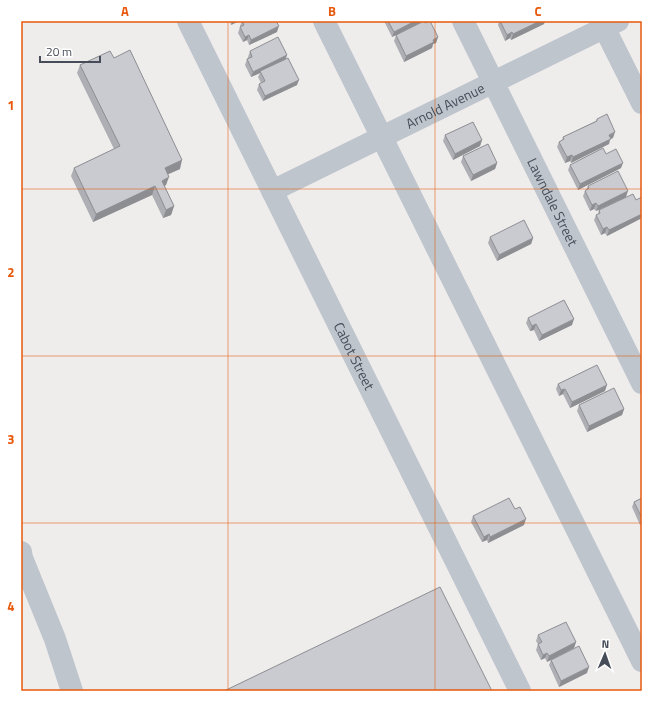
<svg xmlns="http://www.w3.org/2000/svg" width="663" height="712" viewBox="0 0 663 712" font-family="'Titillium Web',sans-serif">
	<rect width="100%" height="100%" fill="#efedec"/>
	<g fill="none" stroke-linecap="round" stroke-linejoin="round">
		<!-- minor -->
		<g stroke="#bec5cd" stroke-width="22">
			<path id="s1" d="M188,21L520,691"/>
			<path d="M324,21L642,661"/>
			<path id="s2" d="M463,21L642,383"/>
			<path d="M601,21L642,103"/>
			<path id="s3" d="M272,191L618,21"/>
			<path d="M21,552L22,558L55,639L72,691"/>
		</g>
	</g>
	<!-- wall -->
	<path fill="#aeafb4" d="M230,21H239L231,25Z
		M242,21H276L277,32L249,45L247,40L243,42L238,33L240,27V26Z
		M384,21H425L424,22L425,23L438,37L436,43L433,44L432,48L404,62L394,41L396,35L392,37Z
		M499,21H500L544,24L511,40L510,38L505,41L498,25Z
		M250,51L287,55L285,59L297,85L263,101L257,90L259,84L261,83L258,77L260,73L251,77L245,65L247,59H248V57Z
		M114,58L180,169L168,174L166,185L164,186L174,206L171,215L163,218L152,195L93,222L71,176L74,168L114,149L77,73L80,65Z
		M597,119L613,138L610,139L609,144L571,163L570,161L565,163L557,147L559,142L562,140L563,137L596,121Z
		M445,135L482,140L480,146L453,160L443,141Z
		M606,154L621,168L578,190L568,170L570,165Z
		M463,156L497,163L495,169L471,181L461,162Z
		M588,186L626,197L596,211L594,209L590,211L583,196L585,191L586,190Z
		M642,197V215L640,219L607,236L605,233L601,235L594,220L596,215L598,214L599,210L636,200Z
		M490,237L533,238L531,244L497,261L488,243Z
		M528,318L572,325L539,341L534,330L530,331L526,323Z
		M558,384L605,391L570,408L563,394L559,396L556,389Z
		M579,405L624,409L622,415L587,432L577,411Z
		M642,498V524L640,525L632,507L634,502Z
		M515,509L524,525L488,543L487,540L482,542L471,522L473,516Z
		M538,635L576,642L574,648L547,662L545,658L541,660L536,650L538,644L536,641Z
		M551,660L587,673L559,687L549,665Z"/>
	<!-- shaded-wall -->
	<path fill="#8d8e92" d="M233,21H239L231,25Z
		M415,21H425L392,37L394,32Z
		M540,21H545L544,24L511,40L513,34Z
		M279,26L277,32L249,45L251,40Z
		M512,32L510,38L505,41L507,35Z
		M249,35L247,40L243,42L245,37Z
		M438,37L436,43L433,44L432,48L404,62L406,56L433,40Z
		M287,55L285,61L260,71V73L251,77L253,72Z
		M299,80L297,85L263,101L265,96Z
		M615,132L613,138L610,139L609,144L571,163L573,157Z
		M482,140L480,146L453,160L455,154Z
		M572,155L570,161L565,163L567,157Z
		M182,160L180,169L162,177L165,168Z
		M497,163L495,169L471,181L473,175Z
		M623,163L621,168L578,190L580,184Z
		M169,177L166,185L159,189L162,181Z
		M155,186L152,195L93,222L96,214Z
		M628,191L626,197L596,211L598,206Z
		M596,203L594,209L590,211L592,205Z
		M174,206L171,215L163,218L166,210Z
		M642,209V215L640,219L607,236L609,230Z
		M607,227L605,233L601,235L603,229Z
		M533,238L531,244L497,261L499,255Z
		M574,319L572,325L539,341L542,335Z
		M536,324L534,330L530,331L532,326Z
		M607,385L605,391L570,408L572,402Z
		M565,389L563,394L559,396L561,390Z
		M624,409L622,415L587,432L589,426Z
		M526,519L524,525L488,543L490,537Z
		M489,534L487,540L482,542L484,537Z
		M576,642L574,648L547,662L549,656Z
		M547,653L545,658L541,660L543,655Z
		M589,667L587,673L559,687L561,681Z"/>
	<!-- building -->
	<path fill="#cacbd1" stroke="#8d8e92" d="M242,21H276L279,26L251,40L249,35L245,37L240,27L244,25Z
		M388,21H415L394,32Z
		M424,21L425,23L430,21L438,37L433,40L434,42L406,56L396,35Z
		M500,21H540L513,34L512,32L507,35Z
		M278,37L287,55L253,72L247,59L252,57L250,51Z
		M130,50L182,160L165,168L169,177L162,181L174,206L166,210L155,186L96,214L74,168L120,146L80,65L110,51L114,58Z
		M288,58L299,80L265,96L259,84L265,81L260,71Z
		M607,114L615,132L609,135L611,139L573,157L572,155L567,157L559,142L564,139L563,137L597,121V119Z
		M473,122L482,140L455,154L445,135Z
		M488,144L497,163L473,175L463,156Z
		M603,148L606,154L616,149L623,163L580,184L570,165Z
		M618,171L628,191L598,206L596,203L592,205L585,191L589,188L588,186Z
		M633,194L636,200L642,197V209L641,210L642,214L609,230L607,227L603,229L596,215L600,213L599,210Z
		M524,220L533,238L499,255L490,237Z
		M564,300L574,319L542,335L536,324L532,326L528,318Z
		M597,365L607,385L572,402L565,389L561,390L558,384Z
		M614,388L624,409L589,426L579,405Z
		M509,498L515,509L520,507L526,519L490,537L489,534L484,537L473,516Z
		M642,498V518L634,502Z
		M440,587L492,691H224Z
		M566,622L576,642L549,656L547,653L543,655L538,644L542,642L538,635Z
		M579,646L589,667L561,681L551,660Z"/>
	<!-- grid -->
	<path fill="none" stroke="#e8590c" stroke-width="1" stroke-opacity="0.55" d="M228,21V691M435,21V691M21,189H642M21,356H642M21,523H642"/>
	<g text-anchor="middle" stroke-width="4" stroke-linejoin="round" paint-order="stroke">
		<!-- street labels -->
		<g font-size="14" fill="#464d58" stroke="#fff">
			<text dy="5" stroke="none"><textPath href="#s3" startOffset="193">Arnold Avenue</textPath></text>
			<text dy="5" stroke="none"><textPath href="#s2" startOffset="202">Lawndale Street</textPath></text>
			<text dy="5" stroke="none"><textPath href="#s1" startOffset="374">Cabot Street</textPath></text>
		</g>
	</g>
	<!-- border -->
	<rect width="663" height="712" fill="none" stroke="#ffffff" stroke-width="44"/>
	<!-- north arrow -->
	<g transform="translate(605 654) rotate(2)" stroke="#ffffff" stroke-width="3" paint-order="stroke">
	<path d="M0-3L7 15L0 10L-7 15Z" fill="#464d58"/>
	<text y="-6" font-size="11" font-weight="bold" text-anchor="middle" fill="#464d58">N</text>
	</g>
	<!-- scale -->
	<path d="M40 56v6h60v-6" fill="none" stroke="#464d58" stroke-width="2"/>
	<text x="46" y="56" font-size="12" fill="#464d58" stroke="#ffffff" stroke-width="3" paint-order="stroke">20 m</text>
	<rect x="22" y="22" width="619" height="668" fill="none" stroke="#e8590c" stroke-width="1.5"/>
	<g font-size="13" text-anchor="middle" font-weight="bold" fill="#e8590c">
		<text x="125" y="16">A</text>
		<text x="332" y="16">B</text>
		<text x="538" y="16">C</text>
		<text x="11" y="110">1</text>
		<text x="11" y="277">2</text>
		<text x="11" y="444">3</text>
		<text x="11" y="611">4</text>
	</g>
</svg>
